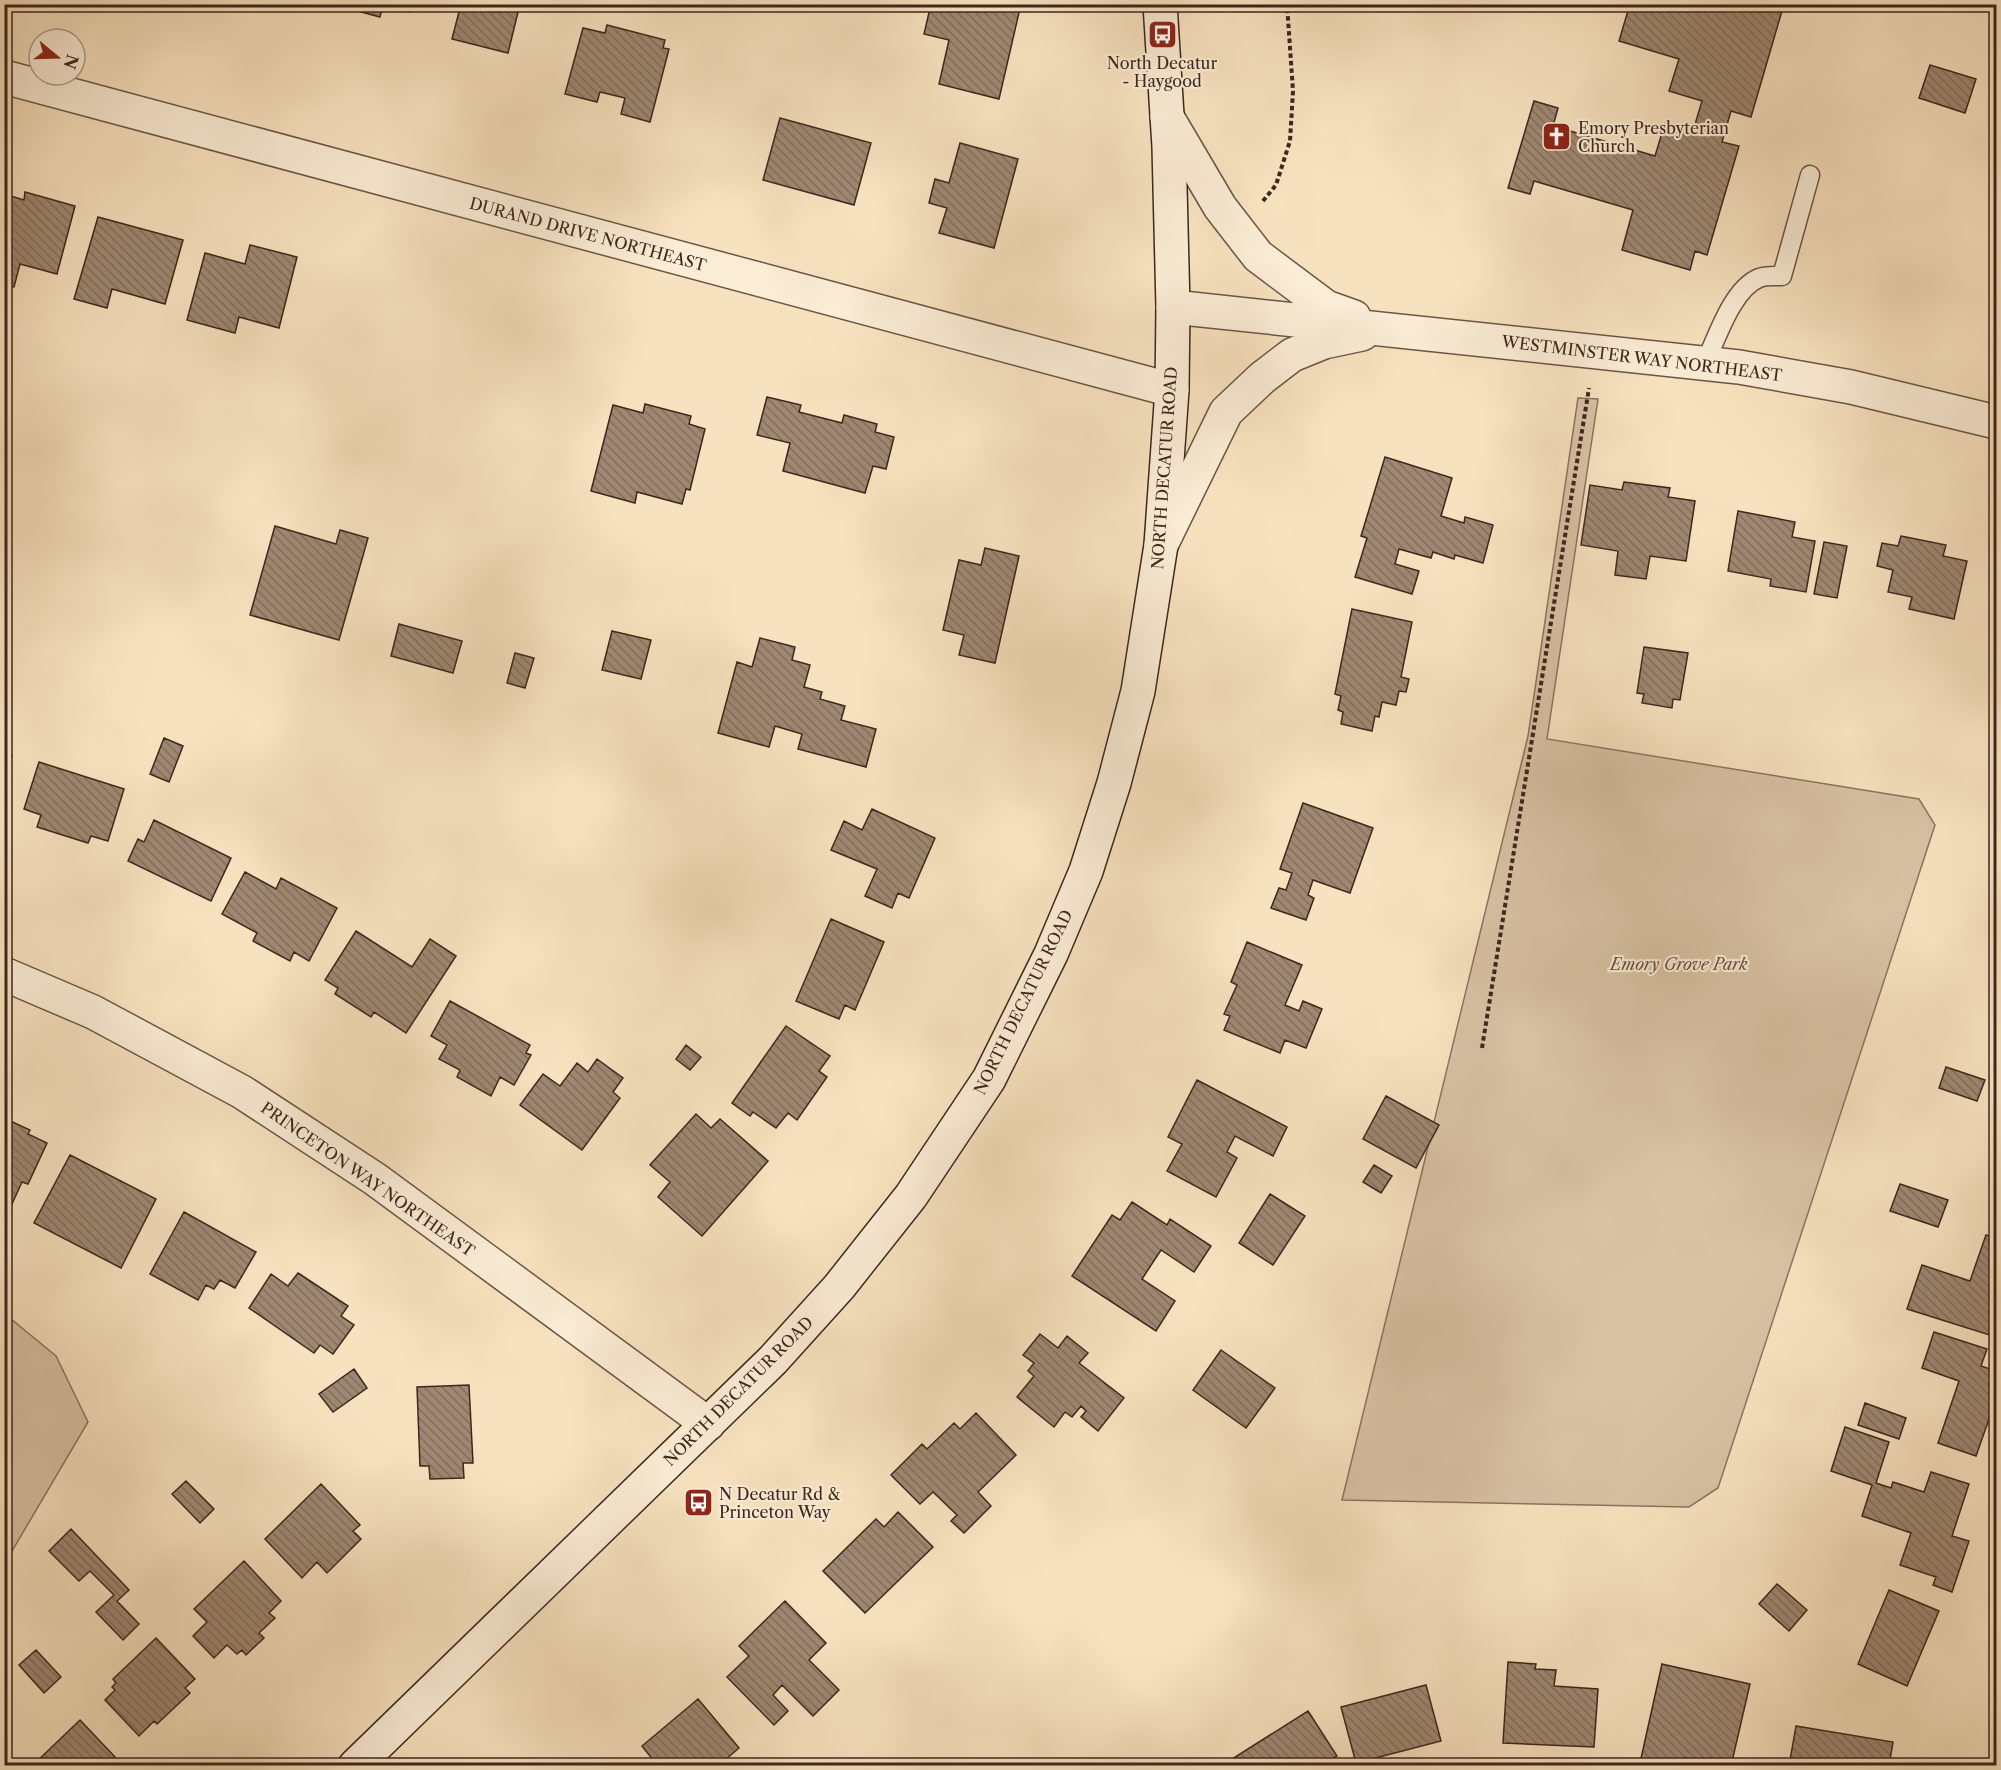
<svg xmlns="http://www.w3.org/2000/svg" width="2001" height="1770" viewBox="0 0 2001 1770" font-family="'Libre Caslon Text',serif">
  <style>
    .park { fill: #d8c2a4; stroke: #8b7461; stroke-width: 1.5 }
    .building { fill: url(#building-back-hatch); stroke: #3e261e; stroke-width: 1.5 }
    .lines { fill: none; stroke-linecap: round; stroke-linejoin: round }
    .service-casing { stroke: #6c5546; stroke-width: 21 }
    .minor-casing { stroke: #6c5546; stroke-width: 36 }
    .secondary-casing { stroke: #3e261e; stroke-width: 36 }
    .path { stroke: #3e261e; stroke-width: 4; stroke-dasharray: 4.5 3; stroke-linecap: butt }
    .service { stroke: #faecd5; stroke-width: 18 }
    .minor { stroke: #faecd5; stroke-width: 33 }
    .secondary { stroke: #faecd5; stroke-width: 33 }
    .labels { text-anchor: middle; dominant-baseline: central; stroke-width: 4.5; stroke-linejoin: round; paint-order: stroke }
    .poi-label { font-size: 16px; fill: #3e261e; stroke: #faecd5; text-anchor: start }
    .street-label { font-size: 16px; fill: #3e261e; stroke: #faecd5 }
    .park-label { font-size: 16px; font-style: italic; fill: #644d40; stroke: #faecd5 }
  </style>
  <defs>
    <pattern id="building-back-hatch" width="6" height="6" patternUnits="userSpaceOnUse" patternTransform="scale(1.5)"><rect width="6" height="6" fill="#9e8872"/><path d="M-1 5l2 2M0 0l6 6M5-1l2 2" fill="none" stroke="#826f5d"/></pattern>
  </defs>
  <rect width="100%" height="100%" fill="#f7e2bf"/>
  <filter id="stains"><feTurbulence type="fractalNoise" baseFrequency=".00333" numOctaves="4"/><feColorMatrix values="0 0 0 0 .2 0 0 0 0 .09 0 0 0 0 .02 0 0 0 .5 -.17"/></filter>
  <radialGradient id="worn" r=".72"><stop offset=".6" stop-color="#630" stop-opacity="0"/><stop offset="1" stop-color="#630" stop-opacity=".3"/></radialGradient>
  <path class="park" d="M 1578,398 L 1598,399 L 1547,739 L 1919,799 L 1935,825 L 1718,1488 L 1689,1507 L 1342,1500 L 1528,736 Z
    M 5,1314 L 56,1356 L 88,1422 L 5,1563 Z"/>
  <path class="building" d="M 412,4 L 410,12 L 383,5 L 380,17 L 335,5 Z
    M 461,4 L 520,4 L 508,53 L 452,39 Z
    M 931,4 L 1021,4 L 999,99 L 939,84 L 949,40 L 924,34 Z
    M 1630,4 L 1784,4 L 1751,117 L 1731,111 L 1722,142 L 1739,146 L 1707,255 L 1695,251 L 1690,270 L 1622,250 L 1633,210 L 1534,181 L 1530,194 L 1508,188 L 1534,101 L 1558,108 L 1553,126 L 1655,156 L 1665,123 L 1693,131 L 1702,101 L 1669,91 L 1679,59 L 1619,41 Z
    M 607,25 L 665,40 L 663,48 L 669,49 L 650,122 L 621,114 L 625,98 L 600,92 L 597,102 L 565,94 L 583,28 L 605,33 Z
    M 1930,65 L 1976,79 L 1965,113 L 1919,98 Z
    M 780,118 L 871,143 L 854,205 L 763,180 Z
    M 960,143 L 1018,159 L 994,248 L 939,233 L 947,208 L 929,203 L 935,179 L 949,183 Z
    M 25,192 L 75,206 L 57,274 L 20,264 L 14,287 L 4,285 L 4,194 L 24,200 Z
    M 98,217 L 183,240 L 165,304 L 112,289 L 107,308 L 74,299 Z
    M 250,245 L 297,257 L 279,328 L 239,317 L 235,333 L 187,320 L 205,253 L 245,264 Z
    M 767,397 L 801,405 L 799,412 L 842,423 L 844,415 L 877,424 L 875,432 L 894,437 L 886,469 L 873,466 L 865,493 L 783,471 L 790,443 L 757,435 Z
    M 645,404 L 691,416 L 689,424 L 705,429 L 690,490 L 686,489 L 682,504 L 637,492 L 635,503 L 591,491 L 613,405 L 643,413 Z
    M 1385,457 L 1452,478 L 1441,516 L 1464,523 L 1465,517 L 1493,525 L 1483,563 L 1455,555 L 1454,559 L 1433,552 L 1431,558 L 1399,549 L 1395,564 L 1419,571 L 1412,594 L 1355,577 L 1367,538 L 1361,536 Z
    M 1624,482 L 1670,488 L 1668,497 L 1695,501 L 1686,561 L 1650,556 L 1646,579 L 1615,575 L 1618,551 L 1581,545 L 1590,485 L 1622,490 Z
    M 1738,511 L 1795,522 L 1792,537 L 1815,541 L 1806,592 L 1770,586 L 1771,579 L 1728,571 Z
    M 275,526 L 336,544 L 340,530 L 368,538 L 339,640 L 250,615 Z
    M 1901,536 L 1946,545 L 1943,556 L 1967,561 L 1954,619 L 1909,609 L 1912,597 L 1888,592 L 1893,570 L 1877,566 L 1882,543 L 1898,546 Z
    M 1824,542 L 1847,546 L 1837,598 L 1814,594 Z
    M 985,548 L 1019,556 L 995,663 L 959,655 L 964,635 L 943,630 L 959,560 L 981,565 Z
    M 1352,609 L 1412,622 L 1401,677 L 1409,679 L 1406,692 L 1399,691 L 1396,705 L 1382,702 L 1379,717 L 1375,716 L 1372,731 L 1341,724 L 1343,712 L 1338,710 L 1341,696 L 1335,694 Z
    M 399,624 L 462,641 L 453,673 L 391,656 Z
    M 612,631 L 651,640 L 641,679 L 602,670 Z
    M 760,638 L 795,647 L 792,660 L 810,665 L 804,687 L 822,692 L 820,699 L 845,706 L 841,720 L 876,729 L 866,767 L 798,749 L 802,734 L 775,726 L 769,747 L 718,733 L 737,662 L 752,667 Z
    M 1644,647 L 1688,653 L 1680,700 L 1673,699 L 1672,708 L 1642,703 L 1644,694 L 1637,693 Z
    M 515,653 L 534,658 L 525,688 L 507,683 Z
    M 164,738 L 183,746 L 169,782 L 150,774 Z
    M 4,754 L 12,756 L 4,778 Z
    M 39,762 L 124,789 L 108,841 L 91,836 L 88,843 L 37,827 L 41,815 L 24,809 Z
    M 1303,803 L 1373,828 L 1350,893 L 1313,880 L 1308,895 L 1314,898 L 1306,920 L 1271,908 L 1279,888 L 1286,890 L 1292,873 L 1280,869 Z
    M 872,809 L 935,838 L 909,898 L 898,893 L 892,908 L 865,896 L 877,869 L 831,850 L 844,821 L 862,830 Z
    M 154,820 L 231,858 L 211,901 L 128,861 L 138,839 L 144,842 Z
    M 245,872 L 276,889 L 281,878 L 337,908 L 309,961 L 294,952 L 290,961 L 253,941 L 257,933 L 222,914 Z
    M 831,919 L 884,942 L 855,1010 L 845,1005 L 839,1019 L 796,1001 Z
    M 356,931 L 412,967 L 430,939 L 456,956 L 406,1033 L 374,1012 L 371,1017 L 335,994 L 338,988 L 325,980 Z
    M 1247,942 L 1302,965 L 1285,1005 L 1299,1011 L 1303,1001 L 1322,1009 L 1306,1048 L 1285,1040 L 1280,1053 L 1224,1030 L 1230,1016 L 1224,1014 L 1237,985 L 1231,982 Z
    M 450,1001 L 530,1045 L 526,1053 L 531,1055 L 514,1085 L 500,1077 L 491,1096 L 457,1077 L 460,1070 L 439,1059 L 447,1045 L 431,1036 Z
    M 786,1026 L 830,1056 L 819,1071 L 827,1077 L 797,1120 L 788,1113 L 776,1128 L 753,1112 L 750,1116 L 732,1103 Z
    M 686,1045 L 701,1057 L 690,1070 L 676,1059 Z
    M 597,1059 L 623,1078 L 613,1092 L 620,1098 L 582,1150 L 520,1105 L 543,1074 L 560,1086 L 577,1063 L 588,1072 Z
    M 1946,1067 L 1985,1080 L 1977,1101 L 1939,1088 Z
    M 1197,1080 L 1287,1127 L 1273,1156 L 1235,1136 L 1227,1152 L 1237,1158 L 1216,1197 L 1167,1171 L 1182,1144 L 1168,1137 Z
    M 1386,1096 L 1439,1125 L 1416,1168 L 1363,1139 Z
    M 696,1114 L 711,1128 L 720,1119 L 768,1161 L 702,1236 L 658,1197 L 670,1182 L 650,1165 Z
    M 4,1118 L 30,1130 L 28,1134 L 47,1143 L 28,1184 L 22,1182 L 12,1204 L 4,1200 Z
    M 70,1155 L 156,1199 L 121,1268 L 34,1223 Z
    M 1374,1165 L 1392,1176 L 1381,1193 L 1363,1182 Z
    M 1900,1184 L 1948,1200 L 1938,1227 L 1890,1211 Z
    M 1270,1194 L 1305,1216 L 1273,1265 L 1239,1243 Z
    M 1132,1202 L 1167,1225 L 1170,1219 L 1211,1246 L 1194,1272 L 1161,1250 L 1142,1279 L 1175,1301 L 1156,1331 L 1072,1276 L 1112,1215 L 1120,1220 Z
    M 184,1212 L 256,1252 L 235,1288 L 220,1280 L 214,1289 L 206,1285 L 198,1300 L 150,1274 Z
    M 1986,1235 L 1996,1238 L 1996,1337 L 1907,1309 L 1922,1265 L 1970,1281 Z
    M 298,1273 L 348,1306 L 341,1316 L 354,1325 L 333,1354 L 320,1345 L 314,1353 L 249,1308 L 271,1274 L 288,1286 Z
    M 1934,1332 L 1987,1349 L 1981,1366 L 1996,1371 L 1996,1402 L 1995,1402 L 1976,1456 L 1938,1443 L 1959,1381 L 1922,1368 Z
    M 1040,1334 L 1058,1348 L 1067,1336 L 1088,1353 L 1079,1363 L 1124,1398 L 1098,1431 L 1081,1417 L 1086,1411 L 1081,1406 L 1072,1417 L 1065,1412 L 1054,1427 L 1017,1397 L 1034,1376 L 1028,1371 L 1034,1363 L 1023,1355 Z
    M 1221,1350 L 1275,1388 L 1246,1428 L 1193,1390 Z
    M 354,1369 L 367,1388 L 333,1412 L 319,1394 Z
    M 469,1385 L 473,1463 L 463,1463 L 464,1478 L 430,1479 L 429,1466 L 420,1466 L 417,1387 Z
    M 1865,1403 L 1906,1418 L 1899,1439 L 1858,1425 Z
    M 976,1413 L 1016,1455 L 978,1492 L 991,1506 L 964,1533 L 951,1521 L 957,1515 L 933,1492 L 920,1504 L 891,1475 L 922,1444 L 927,1449 L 954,1423 L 960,1429 Z
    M 1845,1427 L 1889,1442 L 1876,1483 L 1891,1488 L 1893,1482 L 1924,1492 L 1931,1472 L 1969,1484 L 1952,1536 L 1969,1541 L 1952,1592 L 1933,1585 L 1936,1577 L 1900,1565 L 1911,1533 L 1862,1516 L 1872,1485 L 1831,1471 Z
    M 186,1481 L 214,1509 L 200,1523 L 172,1494 Z
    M 321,1484 L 360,1525 L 353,1531 L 361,1539 L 327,1573 L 317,1562 L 302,1578 L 265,1539 Z
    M 898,1512 L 933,1547 L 865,1613 L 823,1571 L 876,1519 L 884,1527 Z
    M 71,1529 L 129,1590 L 117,1601 L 139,1624 L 123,1640 L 96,1612 L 114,1595 L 90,1571 L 79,1581 L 49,1551 Z
    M 244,1561 L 281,1601 L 269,1613 L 275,1618 L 259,1633 L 264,1638 L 246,1655 L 242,1650 L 237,1654 L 227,1645 L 214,1658 L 193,1636 L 207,1622 L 194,1609 Z
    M 1777,1584 L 1807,1610 L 1789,1631 L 1759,1604 Z
    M 1889,1590 L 1939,1611 L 1907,1686 L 1858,1664 Z
    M 785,1601 L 826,1643 L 809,1660 L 839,1690 L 813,1716 L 782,1685 L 773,1695 L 788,1711 L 774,1725 L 727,1677 L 749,1656 L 739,1646 Z
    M 156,1638 L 195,1679 L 185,1688 L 190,1693 L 157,1724 L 154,1721 L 139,1736 L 105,1700 L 115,1690 L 112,1687 L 116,1683 L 113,1679 Z
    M 36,1650 L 61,1677 L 44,1693 L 19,1665 Z
    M 1508,1662 L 1536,1664 L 1535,1669 L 1556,1670 L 1554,1686 L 1598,1689 L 1594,1747 L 1503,1743 Z
    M 1662,1664 L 1750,1684 L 1731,1766 L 1717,1766 L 1685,1758 L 1683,1766 L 1653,1766 L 1640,1763 Z
    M 1426,1685 L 1441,1741 L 1356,1763 L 1341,1707 Z
    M 698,1699 L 739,1748 L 718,1766 L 658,1766 L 642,1746 Z
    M 1308,1711 L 1337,1756 L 1321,1766 L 1221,1766 Z
    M 80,1720 L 115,1757 L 107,1766 L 32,1766 Z
    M 1796,1726 L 1893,1742 L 1889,1766 L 1789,1766 Z"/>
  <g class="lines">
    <defs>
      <path id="service" d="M 1995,4 L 1996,5
        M 1705,363 C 1717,338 1732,289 1759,278 C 1766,275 1775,276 1782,276 L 1810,175"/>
      <path id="minor" d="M 4,77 L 1172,390
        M 1167,117 L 1220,207 L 1258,256 L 1326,307 L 1354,317
        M 1173,307 L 1739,367 L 1851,387 L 1996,422
        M 1161,545 L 1226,412 L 1262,378 L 1292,355 L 1324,342 L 1362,334
        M 4,974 L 93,1012 L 242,1092 L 375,1179 L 708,1424"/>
      <path id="secondary" d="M 355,1766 L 773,1360 L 839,1287 L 911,1196 L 989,1079 L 1051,954 L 1086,871 L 1114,783 L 1138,691 L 1161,545 L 1172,390 L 1173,307 L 1169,147 L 1160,4"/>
    </defs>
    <use href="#service" class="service-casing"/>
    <use href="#minor" class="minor-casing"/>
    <use href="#secondary" class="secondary-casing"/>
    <path class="path" d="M 1263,201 L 1276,185 L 1290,141 L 1293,91 L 1287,4
      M 1482,1048 L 1589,388"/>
    <use href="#service" class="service"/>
    <use href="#minor" class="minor"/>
    <use href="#secondary" class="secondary"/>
  </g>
  <defs>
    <symbol id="bus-square" viewBox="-11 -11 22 22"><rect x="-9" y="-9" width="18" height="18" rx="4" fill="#8f2418" stroke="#faecd5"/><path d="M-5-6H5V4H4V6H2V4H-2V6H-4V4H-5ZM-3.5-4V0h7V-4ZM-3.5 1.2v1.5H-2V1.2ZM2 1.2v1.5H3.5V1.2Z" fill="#fff"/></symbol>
    <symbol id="church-square" viewBox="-11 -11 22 22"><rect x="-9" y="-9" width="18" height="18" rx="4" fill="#8f2418" stroke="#faecd5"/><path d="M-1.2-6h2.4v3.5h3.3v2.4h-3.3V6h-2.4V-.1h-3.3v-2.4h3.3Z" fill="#fff"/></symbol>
  </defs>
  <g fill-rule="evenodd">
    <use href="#bus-square" x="1146" y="18" width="33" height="33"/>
    <use href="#church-square" x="1540" y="120" width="33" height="33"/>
    <use href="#bus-square" x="682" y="1486" width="33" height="33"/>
  </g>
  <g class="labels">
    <g class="poi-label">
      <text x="1162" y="63" text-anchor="middle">North Decatur<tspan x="1162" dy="18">- Haygood</tspan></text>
      <text x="1578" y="128">Emory Presbyterian<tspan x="1578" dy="18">Church</tspan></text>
      <text x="719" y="1494">N Decatur Rd &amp;<tspan x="719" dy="18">Princeton Way</tspan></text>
    </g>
    <g class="street-label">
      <text transform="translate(588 234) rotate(15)">DURAND DRIVE NORTHEAST</text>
      <text transform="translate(1642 358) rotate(7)">WESTMINSTER WAY NORTHEAST</text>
      <text transform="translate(1164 468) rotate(-86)">NORTH DECATUR ROAD</text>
      <text transform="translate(1023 1002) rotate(-64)">NORTH DECATUR ROAD</text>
      <text transform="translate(368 1179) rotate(35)">PRINCETON WAY NORTHEAST</text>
      <text transform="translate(738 1391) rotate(-45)">NORTH DECATUR ROAD</text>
    </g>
    <g class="park-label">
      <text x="1679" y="964">Emory Grove Park</text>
    </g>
  </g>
  <rect width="2001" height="1770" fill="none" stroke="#f7e2bf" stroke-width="24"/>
  <rect x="6" y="6" width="1989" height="1758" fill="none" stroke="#3e261e" stroke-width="3"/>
  <rect x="12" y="12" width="1977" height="1746" fill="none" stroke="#3e261e" stroke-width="1.5"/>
  <g transform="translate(57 57) rotate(109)"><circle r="28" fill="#faecd5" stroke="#af9d8c" stroke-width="1.5"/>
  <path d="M0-4.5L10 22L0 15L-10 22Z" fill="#8f2418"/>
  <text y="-9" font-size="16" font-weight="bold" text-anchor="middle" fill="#3e261e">N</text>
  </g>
  <rect width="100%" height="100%" filter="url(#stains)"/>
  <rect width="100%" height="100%" fill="url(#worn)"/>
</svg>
